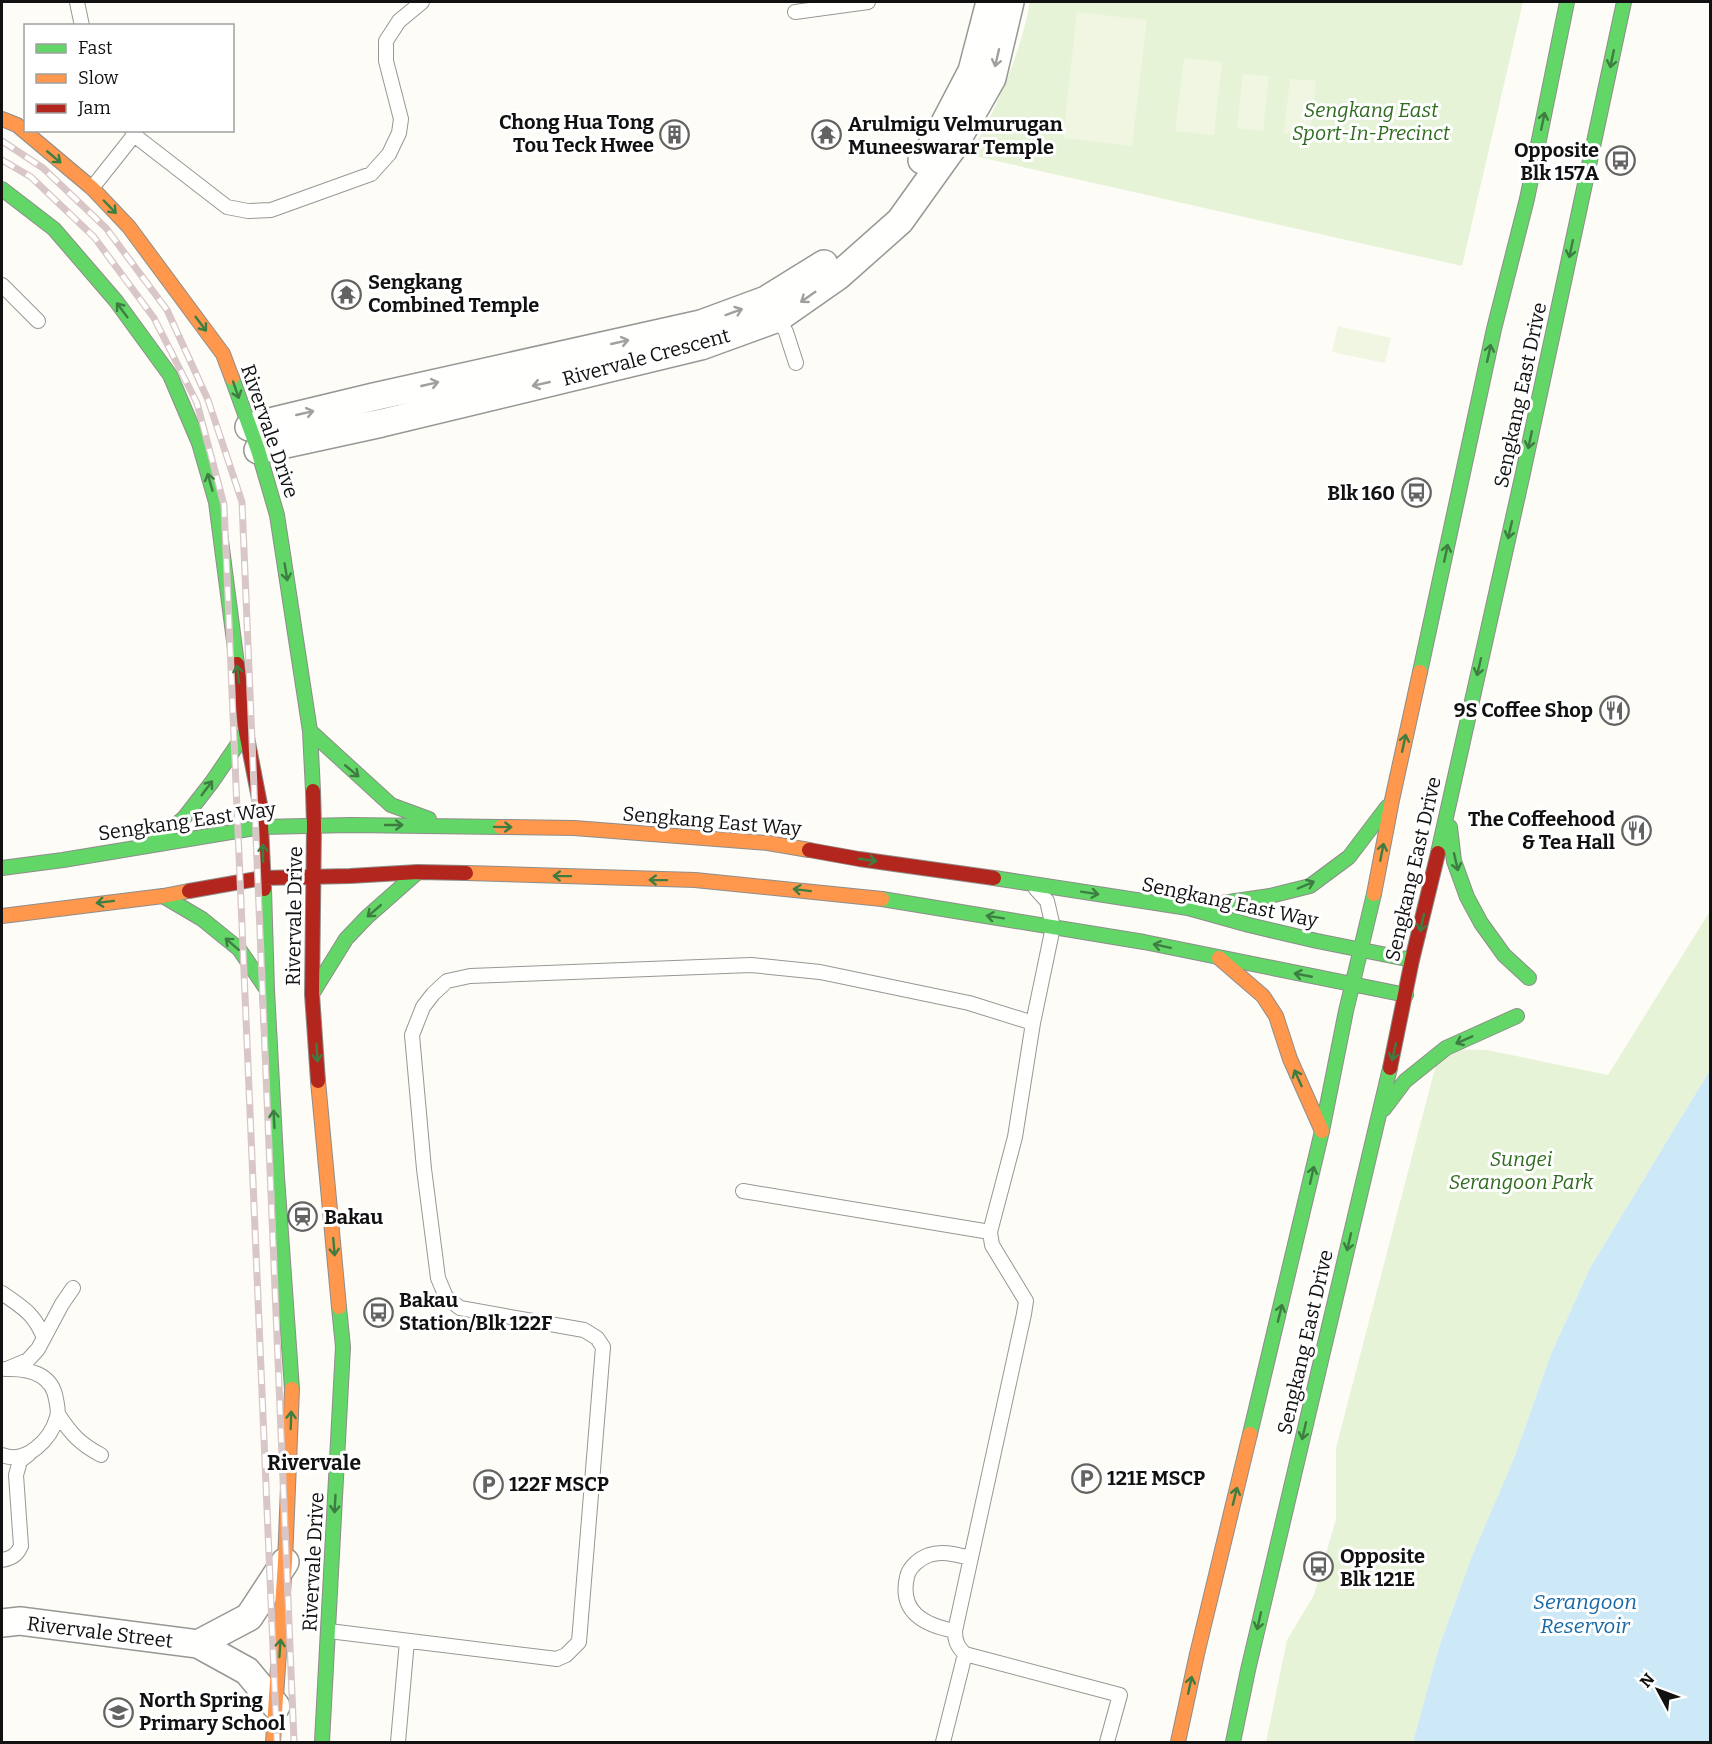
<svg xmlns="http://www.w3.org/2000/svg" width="1712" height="1744" viewBox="0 0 1712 1744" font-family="Bitter,serif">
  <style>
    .green { fill: #e7f3d7 }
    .pitch { fill: #f0f6e1 }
    .water { fill: #cde8f7 }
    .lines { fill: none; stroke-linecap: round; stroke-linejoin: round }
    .lane-casing { stroke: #979795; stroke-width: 16 }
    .street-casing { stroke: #979795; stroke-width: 30 }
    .fast-casing { stroke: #8e8d8b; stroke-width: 16 }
    .slow-casing { stroke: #8e8d8b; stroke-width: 16 }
    .jam-casing { stroke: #8e8d8b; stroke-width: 16 }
    .lane { stroke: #fffffe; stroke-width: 14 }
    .street { stroke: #fffffe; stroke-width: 27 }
    .fast { stroke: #63d668; stroke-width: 14 }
    .slow { stroke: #ff974d; stroke-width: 14 }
    .jam { stroke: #b3261e; stroke-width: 14 }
    .rail-casing { stroke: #d9c6c7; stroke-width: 7 }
    .rail { stroke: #fff; stroke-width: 4.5; stroke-dasharray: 14; stroke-linecap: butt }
    .oneway { stroke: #a0a09f }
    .oneway2 { stroke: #3e7d41 }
    .labels { text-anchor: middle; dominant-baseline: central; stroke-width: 6; stroke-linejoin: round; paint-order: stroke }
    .park-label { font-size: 20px; font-style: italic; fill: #2f6b1f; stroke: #fff }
    .poi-label { font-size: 20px; font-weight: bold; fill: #111; stroke: #fff; text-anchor: start }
    .street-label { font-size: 20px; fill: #111; stroke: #fff }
    .neighbourhood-label { font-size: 21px; font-weight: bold; fill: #111; stroke: #fff }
    .water-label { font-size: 21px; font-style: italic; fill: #1768a6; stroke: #fff }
  </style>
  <rect width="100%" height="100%" fill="#fdfcf7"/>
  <path class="green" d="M 1030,2 L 1523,2 L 1462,266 L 970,155 C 998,104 1019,59 1030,2 Z
    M 1710,911 L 1710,1070 L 1590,1268 L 1551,1354 L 1515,1456 L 1472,1556 L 1455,1603 L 1439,1647 L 1413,1742 L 1266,1742 L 1287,1640 L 1314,1595 L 1336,1519 L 1336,1448 L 1440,1049 L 1487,1050 L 1608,1075 Z"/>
  <path class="pitch" d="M 1077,12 L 1147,20 L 1132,146 L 1063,138 Z
    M 1184,58 L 1222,62 L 1214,135 L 1175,131 Z
    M 1243,74 L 1269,76 L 1263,131 L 1237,128 Z
    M 1290,79 L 1316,81 L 1310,135 L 1284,133 Z
    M 1338,326 L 1391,338 L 1385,363 L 1332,352 Z"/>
  <path class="water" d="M 1710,1070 L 1710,1742 L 1413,1742 L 1439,1647 L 1455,1603 L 1472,1556 L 1515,1456 L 1551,1354 L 1590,1268 Z"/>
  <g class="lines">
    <defs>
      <path id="lane" d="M 77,2 L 82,26
        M 795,12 L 868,2
        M 132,130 L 134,135 L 227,207 L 248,211 L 271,210 L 371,174 L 389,154 L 399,133 L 401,119 L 386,61 L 386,41 L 399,21 L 422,2
        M 92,188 L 134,135
        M 2,285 L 38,321
        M 776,315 L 786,332 L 796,363
        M 1036,889 L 1047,901 L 1053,927 L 1033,1023 L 1015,1137 L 990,1232 L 992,1245 L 1026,1301 L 1024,1314 L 955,1631 C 955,1642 958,1647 965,1654 L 1120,1695 L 1107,1742
        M 743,1191 L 990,1232
        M 2,1293 C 23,1308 34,1313 44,1338
        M 9,1368 L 28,1360 L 38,1349 L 62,1304 L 73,1288
        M 58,1414 C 71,1434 80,1444 101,1455
        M 2,1455 C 26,1465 51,1439 57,1417 C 59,1411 57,1405 56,1399 C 52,1373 27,1368 5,1369
        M 2,1560 C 12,1558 17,1555 21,1546 L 16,1475 L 20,1461 L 29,1454
        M 329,1631 L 557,1659 L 566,1655 L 579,1642 L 603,1347 L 597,1338 L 584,1330 L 460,1308 L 446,1297 L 438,1278 L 424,1169 L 412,1035 L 423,1007 L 433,994 L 447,981 L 470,976 L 751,965 L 820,972 L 969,1003 L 1033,1023
        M 955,1631 C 924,1625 899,1612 907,1577 C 909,1567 920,1558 929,1555 C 942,1550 958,1555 971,1558
        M 398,1742 L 407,1641
        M 943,1742 L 965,1654"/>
      <path id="street" d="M 922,160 L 937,138 L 972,71 L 990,2
        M 249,427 L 373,397 L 701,324 L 766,300 L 824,264
        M 258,450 L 382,423 L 701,346 L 778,318 L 838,276 L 900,221 L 953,147 L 992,78 L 1010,2
        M 2,1623 L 20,1621 L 198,1644 L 247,1671 L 276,1706
        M 198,1644 L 249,1617 L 285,1562"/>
      <path id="fast" d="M 2,189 L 54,229 L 116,301 L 170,375 L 199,443 L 216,502 L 237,664
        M 232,378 L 258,450 L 277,515 L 310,731 L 313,791
        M 1420,672 L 1494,329 L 1527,199 L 1567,2
        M 310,731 L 391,805 L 429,819
        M 1450,827 L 1454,861 L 1467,897 L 1481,923 L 1504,955 L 1529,978
        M 153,843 L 184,818 L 212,782 L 246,732
        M 1438,853 L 1523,473 L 1624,2
        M 2,868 L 63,860 L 262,827 L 351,825 L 501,827
        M 994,878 L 1188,908 L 1249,925 L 1317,941 L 1412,960
        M 264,889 L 267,990 L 277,1177 L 292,1389
        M 163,896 L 202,919 L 239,949 L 267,990
        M 882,899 L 1144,942 L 1406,995
        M 1188,908 L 1270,896 L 1310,886 L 1349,857 L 1387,807
        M 312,994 L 346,939 L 367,917 L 418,872
        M 1384,1109 L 1405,1081 L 1446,1048 L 1517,1016
        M 1250,1434 L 1322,1131 L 1346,1011 L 1374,894
        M 322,1742 L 343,1347 L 339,1307
        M 1233,1742 L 1248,1670 L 1390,1068"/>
      <path id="slow" d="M 2,119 L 17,125 L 92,188 L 129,227 L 223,354 L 232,378
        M 501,827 L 574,828 L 768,843 L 809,850
        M 466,873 L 695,880 L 882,899
        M 1374,894 L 1392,800 L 1420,672
        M 2,916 L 163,896 L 189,891
        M 1219,958 L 1263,996 L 1276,1016 L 1290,1059 L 1322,1131
        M 318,1081 L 339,1307
        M 273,1742 L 285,1562 L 292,1389
        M 1178,1742 L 1197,1654 L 1250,1434"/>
      <path id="jam" d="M 237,664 L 246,732 L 260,804 L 264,889
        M 313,791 L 314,825 L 312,994 L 318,1081
        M 809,850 L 859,859 L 994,878
        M 189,891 L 263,878 L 350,876 L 418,872 L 466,873
        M 1390,1068 L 1412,960 L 1438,853"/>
    </defs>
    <use href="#lane" class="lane-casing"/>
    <use href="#street" class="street-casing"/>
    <use href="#fast" class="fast-casing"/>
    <use href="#slow" class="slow-casing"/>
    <use href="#jam" class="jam-casing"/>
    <use href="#lane" class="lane"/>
    <use href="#street" class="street"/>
    <use href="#fast" class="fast"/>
    <use href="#slow" class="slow"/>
    <use href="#jam" class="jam"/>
    <defs>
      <path id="rail" d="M 2,141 L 43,168 L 106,228 L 167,310 L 208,400 L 242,502 L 294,1742
        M 2,160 L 31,177 L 94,237 L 154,318 L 197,403 L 224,505 L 277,1742"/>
    </defs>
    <use href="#rail" class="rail-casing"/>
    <use href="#rail" class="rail"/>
  </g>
  <defs><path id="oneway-shaft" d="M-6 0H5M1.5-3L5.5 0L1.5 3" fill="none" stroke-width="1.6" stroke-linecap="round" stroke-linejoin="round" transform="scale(1.5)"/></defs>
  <g class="oneway">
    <use href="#oneway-shaft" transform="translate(997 58) rotate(103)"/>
    <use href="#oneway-shaft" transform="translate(808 297) rotate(145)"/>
    <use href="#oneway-shaft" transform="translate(734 312) rotate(-20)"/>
    <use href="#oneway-shaft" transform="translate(620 342) rotate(-13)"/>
    <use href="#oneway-shaft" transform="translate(430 384) rotate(-13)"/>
    <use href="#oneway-shaft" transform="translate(541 384) rotate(167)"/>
    <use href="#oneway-shaft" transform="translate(305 413) rotate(-13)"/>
  </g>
  <g class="oneway2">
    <use href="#oneway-shaft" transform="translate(1612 59) rotate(102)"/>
    <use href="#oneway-shaft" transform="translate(1543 121) rotate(-78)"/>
    <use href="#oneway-shaft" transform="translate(54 157) rotate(40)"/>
    <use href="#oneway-shaft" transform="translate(110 207) rotate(46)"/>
    <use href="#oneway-shaft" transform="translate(1571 249) rotate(102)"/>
    <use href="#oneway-shaft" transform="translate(122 310) rotate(-127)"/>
    <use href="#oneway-shaft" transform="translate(201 324) rotate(53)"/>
    <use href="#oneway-shaft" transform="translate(1489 353) rotate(-78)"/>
    <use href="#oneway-shaft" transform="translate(236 390) rotate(71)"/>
    <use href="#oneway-shaft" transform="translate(1530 440) rotate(102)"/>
    <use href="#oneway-shaft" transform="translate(210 482) rotate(-106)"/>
    <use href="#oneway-shaft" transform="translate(1510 530) rotate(103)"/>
    <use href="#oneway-shaft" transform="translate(1446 553) rotate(-78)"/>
    <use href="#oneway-shaft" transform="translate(286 572) rotate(81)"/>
    <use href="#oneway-shaft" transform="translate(1479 667) rotate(103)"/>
    <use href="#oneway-shaft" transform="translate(238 674) rotate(-97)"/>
    <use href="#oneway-shaft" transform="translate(1404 743) rotate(-78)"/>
    <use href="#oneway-shaft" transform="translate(352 771) rotate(40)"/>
    <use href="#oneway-shaft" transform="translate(207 788) rotate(-53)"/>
    <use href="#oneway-shaft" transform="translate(394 825)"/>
    <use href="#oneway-shaft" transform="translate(503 827) rotate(1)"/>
    <use href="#oneway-shaft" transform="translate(1382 852) rotate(-79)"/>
    <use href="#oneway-shaft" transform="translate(263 853) rotate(-91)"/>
    <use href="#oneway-shaft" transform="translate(868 860) rotate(8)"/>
    <use href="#oneway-shaft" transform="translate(1456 862) rotate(77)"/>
    <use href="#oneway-shaft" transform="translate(562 876) rotate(-179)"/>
    <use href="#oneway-shaft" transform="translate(658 880) rotate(-179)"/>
    <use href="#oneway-shaft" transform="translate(1306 885) rotate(-23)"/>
    <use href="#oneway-shaft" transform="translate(802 890) rotate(-173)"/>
    <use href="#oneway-shaft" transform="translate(1090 893) rotate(9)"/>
    <use href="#oneway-shaft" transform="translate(105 902) rotate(173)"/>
    <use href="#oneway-shaft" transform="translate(374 911) rotate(139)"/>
    <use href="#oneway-shaft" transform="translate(995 917) rotate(-171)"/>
    <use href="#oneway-shaft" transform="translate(1422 923) rotate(103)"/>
    <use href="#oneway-shaft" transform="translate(232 944) rotate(-139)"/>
    <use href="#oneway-shaft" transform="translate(1162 946) rotate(-168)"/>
    <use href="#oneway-shaft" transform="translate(1303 975) rotate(-169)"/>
    <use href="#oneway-shaft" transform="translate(1464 1040) rotate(156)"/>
    <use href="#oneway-shaft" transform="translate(1394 1052) rotate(103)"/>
    <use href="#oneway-shaft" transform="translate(317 1053) rotate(86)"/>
    <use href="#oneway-shaft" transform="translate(1298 1078) rotate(-114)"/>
    <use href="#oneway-shaft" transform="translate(274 1119) rotate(-93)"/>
    <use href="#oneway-shaft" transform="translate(1312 1175) rotate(-77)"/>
    <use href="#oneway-shaft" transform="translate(1349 1242) rotate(103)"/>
    <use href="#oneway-shaft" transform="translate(334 1247) rotate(85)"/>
    <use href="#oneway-shaft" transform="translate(1280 1313) rotate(-76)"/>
    <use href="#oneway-shaft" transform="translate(291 1420) rotate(-88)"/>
    <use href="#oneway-shaft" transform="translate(1304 1431) rotate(103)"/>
    <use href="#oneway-shaft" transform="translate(1235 1496) rotate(-76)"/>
    <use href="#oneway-shaft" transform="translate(335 1504) rotate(93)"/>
    <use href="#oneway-shaft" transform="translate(1259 1621) rotate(103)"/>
    <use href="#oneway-shaft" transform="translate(280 1648) rotate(-86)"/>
    <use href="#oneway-shaft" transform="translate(1190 1685) rotate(-78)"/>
  </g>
  <defs>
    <symbol id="building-ring" viewBox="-11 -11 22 22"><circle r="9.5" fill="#fff" stroke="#646362" stroke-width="1.5"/><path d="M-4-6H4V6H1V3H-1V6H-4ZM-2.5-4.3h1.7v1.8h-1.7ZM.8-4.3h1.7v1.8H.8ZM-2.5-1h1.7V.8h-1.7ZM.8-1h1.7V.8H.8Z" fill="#646362"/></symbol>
    <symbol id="temple-ring" viewBox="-11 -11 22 22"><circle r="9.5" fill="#fff" stroke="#646362" stroke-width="1.5"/><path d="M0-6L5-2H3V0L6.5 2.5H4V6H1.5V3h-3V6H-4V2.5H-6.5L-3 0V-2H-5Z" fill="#646362"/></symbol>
    <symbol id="bus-ring" viewBox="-11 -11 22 22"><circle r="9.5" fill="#fff" stroke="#646362" stroke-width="1.5"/><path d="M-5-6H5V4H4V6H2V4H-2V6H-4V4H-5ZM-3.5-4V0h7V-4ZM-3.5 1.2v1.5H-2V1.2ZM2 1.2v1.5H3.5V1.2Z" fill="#646362"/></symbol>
    <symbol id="restaurant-ring" viewBox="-11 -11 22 22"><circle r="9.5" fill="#fff" stroke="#646362" stroke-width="1.5"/><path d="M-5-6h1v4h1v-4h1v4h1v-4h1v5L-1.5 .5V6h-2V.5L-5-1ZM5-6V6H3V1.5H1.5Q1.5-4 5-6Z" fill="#646362"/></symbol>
    <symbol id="station-ring" viewBox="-11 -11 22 22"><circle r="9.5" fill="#fff" stroke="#646362" stroke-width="1.5"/><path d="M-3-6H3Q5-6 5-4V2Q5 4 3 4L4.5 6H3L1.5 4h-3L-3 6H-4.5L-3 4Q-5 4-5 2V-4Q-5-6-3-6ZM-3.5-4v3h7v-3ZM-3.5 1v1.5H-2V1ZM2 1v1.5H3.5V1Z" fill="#646362"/></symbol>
    <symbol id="parking-ring" viewBox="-11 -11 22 22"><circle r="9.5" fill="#fff" stroke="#646362" stroke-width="1.5"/><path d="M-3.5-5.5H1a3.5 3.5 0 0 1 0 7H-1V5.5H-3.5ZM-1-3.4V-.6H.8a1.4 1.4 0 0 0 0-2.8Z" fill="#646362"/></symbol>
    <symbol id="school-ring" viewBox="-11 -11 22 22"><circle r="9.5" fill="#fff" stroke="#646362" stroke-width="1.5"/><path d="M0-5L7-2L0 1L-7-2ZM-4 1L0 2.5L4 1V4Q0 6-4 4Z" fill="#646362"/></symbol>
  </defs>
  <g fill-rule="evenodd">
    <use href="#building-ring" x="658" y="118" width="33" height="33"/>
    <use href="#temple-ring" x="810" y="118" width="33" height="33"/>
    <use href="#bus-ring" x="1604" y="144" width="33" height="33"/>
    <use href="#temple-ring" x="330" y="278" width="33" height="33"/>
    <use href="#bus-ring" x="1400" y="476" width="33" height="33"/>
    <use href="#restaurant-ring" x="1598" y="694" width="33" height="33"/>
    <use href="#restaurant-ring" x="1620" y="814" width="33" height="33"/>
    <use href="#station-ring" x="286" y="1200" width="33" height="33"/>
    <use href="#bus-ring" x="362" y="1296" width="33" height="33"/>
    <use href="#parking-ring" x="1070" y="1462" width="33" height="33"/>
    <use href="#parking-ring" x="472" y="1468" width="33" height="33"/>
    <use href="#bus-ring" x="1302" y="1550" width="33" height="33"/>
    <use href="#school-ring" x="102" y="1696" width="33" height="33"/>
  </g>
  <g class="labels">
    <g class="park-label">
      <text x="1371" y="110">Sengkang East<tspan x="1371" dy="23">Sport-In-Precinct</tspan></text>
      <text x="1521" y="1159">Sungei<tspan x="1521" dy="23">Serangoon Park</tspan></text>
    </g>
    <g class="poi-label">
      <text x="654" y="122" text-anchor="end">Chong Hua Tong<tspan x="654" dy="23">Tou Teck Hwee</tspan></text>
      <text x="848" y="124">Arulmigu Velmurugan<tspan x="848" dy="23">Muneeswarar Temple</tspan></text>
      <text x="1599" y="150" text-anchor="end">Opposite<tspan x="1599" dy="23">Blk 157A</tspan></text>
      <text x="368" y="282">Sengkang<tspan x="368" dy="23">Combined Temple</tspan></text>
      <text x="1395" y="493" text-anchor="end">Blk 160</text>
      <text x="1593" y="710" text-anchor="end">9S Coffee Shop</text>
      <text x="1615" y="819" text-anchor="end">The Coffeehood<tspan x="1615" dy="23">&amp; Tea Hall</tspan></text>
      <text x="324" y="1217">Bakau</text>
      <text x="399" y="1300">Bakau<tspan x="399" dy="23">Station/Blk 122F</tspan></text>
      <text x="1107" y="1478">121E MSCP</text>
      <text x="509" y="1484">122F MSCP</text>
      <text x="1340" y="1556">Opposite<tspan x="1340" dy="23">Blk 121E</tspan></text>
      <text x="139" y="1700">North Spring<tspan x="139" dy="23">Primary School</tspan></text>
    </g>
    <g class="street-label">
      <text transform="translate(646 357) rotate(-15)">Rivervale Crescent</text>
      <text transform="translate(1520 395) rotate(-78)">Sengkang East Drive</text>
      <text transform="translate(270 431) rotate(71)">Rivervale Drive</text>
      <text transform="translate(187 821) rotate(-8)">Sengkang East Way</text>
      <text transform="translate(712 821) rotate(5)">Sengkang East Way</text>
      <text transform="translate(1413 869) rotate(-77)">Sengkang East Drive</text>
      <text transform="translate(1230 902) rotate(12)">Sengkang East Way</text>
      <text transform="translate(294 916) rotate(-89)">Rivervale Drive</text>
      <text transform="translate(1305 1342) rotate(-77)">Sengkang East Drive</text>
      <text transform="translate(313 1562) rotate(-87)">Rivervale Drive</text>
      <text transform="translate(100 1632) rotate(7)">Rivervale Street</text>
    </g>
    <g class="neighbourhood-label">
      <text x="314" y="1463">Rivervale</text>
    </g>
    <g class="water-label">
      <text x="1585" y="1602">Serangoon<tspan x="1585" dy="24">Reservoir</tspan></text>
    </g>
  </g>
  <rect width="1712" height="1744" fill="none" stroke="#111111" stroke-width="6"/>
  <rect x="24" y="24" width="210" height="108" fill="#ffffff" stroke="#a0a0a0" stroke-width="1.5"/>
  <rect x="36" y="44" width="30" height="9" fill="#63d668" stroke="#a0a0a0" stroke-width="1.5"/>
  <text x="78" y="54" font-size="18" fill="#111111">Fast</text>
  <rect x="36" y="74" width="30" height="9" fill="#ff974d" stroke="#a0a0a0" stroke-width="1.5"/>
  <text x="78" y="84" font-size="18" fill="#111111">Slow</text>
  <rect x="36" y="104" width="30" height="9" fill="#b3261e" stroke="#a0a0a0" stroke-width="1.5"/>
  <text x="78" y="114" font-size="18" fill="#111111">Jam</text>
  <g transform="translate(1658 1690) rotate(311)" stroke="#ffffff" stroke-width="4.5" paint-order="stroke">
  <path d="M0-4.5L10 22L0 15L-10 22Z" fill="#111111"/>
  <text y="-9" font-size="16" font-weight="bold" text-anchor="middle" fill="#111111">N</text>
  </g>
</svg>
